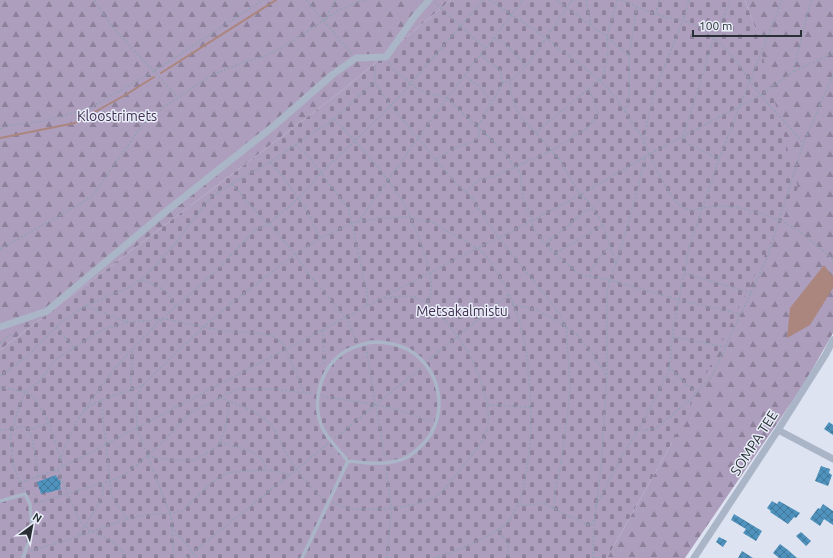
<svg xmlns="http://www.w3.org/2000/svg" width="833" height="558" viewBox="0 0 833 558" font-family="Ubuntu,sans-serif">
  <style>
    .forest { fill: url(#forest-firs) }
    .cemetery { fill: url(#cemetery-stones) }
    .water { fill: #ab867e }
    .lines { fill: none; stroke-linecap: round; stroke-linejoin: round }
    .stream { stroke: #ab867e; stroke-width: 2 }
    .building { fill: url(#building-cross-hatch) }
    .path { stroke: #94a1b3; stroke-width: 1.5; stroke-dasharray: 2 2; stroke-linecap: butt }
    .lane { stroke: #aab5c7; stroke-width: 3.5 }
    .street { stroke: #aab5c7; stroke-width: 7 }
    .labels { text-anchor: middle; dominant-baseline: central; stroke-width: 3; stroke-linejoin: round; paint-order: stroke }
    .park-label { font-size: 14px; fill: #402e52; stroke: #e9eef8 }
    .street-label { font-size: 14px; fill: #293035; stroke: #e9eef8 }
  </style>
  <defs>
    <pattern id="forest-firs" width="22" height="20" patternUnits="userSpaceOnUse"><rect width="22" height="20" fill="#ad9ebe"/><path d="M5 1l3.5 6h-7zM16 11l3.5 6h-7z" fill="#8d819b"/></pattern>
    <pattern id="cemetery-stones" width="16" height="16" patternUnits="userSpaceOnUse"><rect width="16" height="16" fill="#ad9ebe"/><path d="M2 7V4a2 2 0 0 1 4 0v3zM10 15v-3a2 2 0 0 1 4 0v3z" fill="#8d819b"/></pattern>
    <pattern id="building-cross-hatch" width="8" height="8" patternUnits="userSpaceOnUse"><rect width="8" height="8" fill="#4e92bd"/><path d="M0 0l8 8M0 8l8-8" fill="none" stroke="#41789a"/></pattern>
  </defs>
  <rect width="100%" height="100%" fill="#dde3f0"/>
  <path class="forest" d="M 0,0 L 451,0 L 339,93 L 0,350 Z
    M 745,0 L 833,0 L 833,333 L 804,384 L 685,558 L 607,558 L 672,443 L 755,28 Z"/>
  <path class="cemetery" d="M 451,0 L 745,0 L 755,28 L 798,188 L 672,443 L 607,558 L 0,558 L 0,350 L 339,93 Z"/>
  <path class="water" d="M 824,265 L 833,277 L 833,288 L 810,325 L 787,338 L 790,308 Z"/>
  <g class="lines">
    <path class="stream" d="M 161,73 L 276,0
      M 0,138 L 75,123 L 127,94 L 154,77"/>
  </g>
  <path class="building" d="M 829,422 L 833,425 L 833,435 L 824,429 Z
    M 821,466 L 830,469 L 829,473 L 832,475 L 828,486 L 815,481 Z
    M 56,475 L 58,479 L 61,481 L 60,486 L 61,489 L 47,493 L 47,492 L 41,494 L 37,482 Z
    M 772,501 L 777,504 L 779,501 L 800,513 L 796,518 L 794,517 L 788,524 L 770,512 L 771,511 L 767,508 Z
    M 823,504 L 833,511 L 833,525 L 824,519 L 820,526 L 810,519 L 818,508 L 820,509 Z
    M 734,514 L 762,531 L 756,541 L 743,533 L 746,529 L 731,520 Z
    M 801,532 L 811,541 L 806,546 L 796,536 Z
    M 719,537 L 727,541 L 723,547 L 716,542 Z
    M 780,544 L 788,550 L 797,558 L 779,558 L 773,553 Z
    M 742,551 L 753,558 L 738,558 Z"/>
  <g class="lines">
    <path class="path" d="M 95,0 C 110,28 132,48 154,71 C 162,80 170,89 178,98
      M 306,0 L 352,54
      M 490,0 L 546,38 L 600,80 L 616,98 L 641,136 L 657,171 L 674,200 L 682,207 L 693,211 C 721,200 752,210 779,220 L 768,256 L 712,376 L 691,399 L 655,429 L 638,430
      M 556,0 L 607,37 L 628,55
      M 586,0 L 591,25
      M 621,0 C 633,5 644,10 655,14 C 669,19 686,19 699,27 C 731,45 746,79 769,105 C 780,118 794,130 803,144
      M 811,0 L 793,72 L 833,53
      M 434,2 L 485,48
      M 656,14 L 659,0
      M 325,20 L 336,0
      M 494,37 L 507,46 L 526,66
      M 480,55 L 500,70 L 503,83
      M 389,62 L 392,68 L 416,88 L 427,93 L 447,98 L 501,149 L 520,172 L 522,193 L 532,220 L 533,229 L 555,253 L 576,272 L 587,276 L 609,280 L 680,300 L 740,314
      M 464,75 L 483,90 L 492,103
      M 833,75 L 803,144 L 779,220 L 798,230 L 833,259
      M 510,79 L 510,91 L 518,113 L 560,160 L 580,195 L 588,201 L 600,219 L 608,239 L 616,265
      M 374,82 L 391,106 L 454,181 L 470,196 L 485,218 L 499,238 L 560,314 L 566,327 L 570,385 L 568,412 L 560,470 L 555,492 L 554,508
      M 625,112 L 629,94 L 629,55 L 637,7
      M 334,119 C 357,142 379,167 398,194 C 410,213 435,271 431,292 C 431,296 428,300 427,303
      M 0,129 L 7,126 L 44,121 L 88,109 L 154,71 L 263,0
      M 536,132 L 603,77 L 608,52 L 607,37 L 617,0
      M 644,143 C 646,128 649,113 653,98 C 663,65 680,34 689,0
      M 295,145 L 305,153 L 321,173 L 349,210 L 368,298 L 366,307
      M 436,159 L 455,148 L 473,142 L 479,136 L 478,126 L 503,83 L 514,78 L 529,63 L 572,0
      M 719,159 L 689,144 L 683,137 L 708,58 L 714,37 L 731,0
      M 270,162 C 290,185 309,210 320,239
      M 232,184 L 263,220 L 269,224 L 295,254 L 311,277 L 346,318 L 357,342
      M 466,192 L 477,181 L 495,176 L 553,150 L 590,126 L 598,113 L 589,89
      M 358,222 L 447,98 L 523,0
      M 547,243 L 585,211 L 593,209
      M 0,249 L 77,206 L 93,195 L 143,124 L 164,107 L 210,76 L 244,62 L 263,57 L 285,46 L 339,10 L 358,2 L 367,0
      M 556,253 L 603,225
      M 684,273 L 752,293
      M 590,276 L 592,268 L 610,245
      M 141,280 C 160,287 167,288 175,307
      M 512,304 L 537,310 L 566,327 L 577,335 L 593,355 L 606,375
      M 85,306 L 128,322
      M 56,327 L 73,347
      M 323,330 L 324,364
      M 673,337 L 725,347
      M 0,343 L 12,334
      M 366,348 L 385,459
      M 429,360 L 508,295
      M 669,367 L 696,393
      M 0,376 L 25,358 L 60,323 L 85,306 L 130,287 L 143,278 L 173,246 L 211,197 L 231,184 L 270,162 L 334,119 L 374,82 L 376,63
      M 142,386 L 136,398 L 137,428 L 171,517 L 174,558
      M 0,387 L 25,392 L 33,396 L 49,423 L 63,467
      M 131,389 L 132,349
      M 322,396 C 359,402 397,406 431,422
      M 220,398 C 236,403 254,410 267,421 C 275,428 279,440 284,449 C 291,463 311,490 324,499
      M 101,401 L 112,497 L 127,519
      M 488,405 L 531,407
      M 84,410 L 101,400 L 142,386 L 203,327 L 237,299 L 295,254 L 323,237 L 352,223 L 382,218 L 409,217 L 434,223 L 477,248 L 486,255 L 505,285 L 519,319 L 527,354 L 531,407 L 530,446 L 524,485 L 521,498 L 511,518 L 504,526 L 482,539 L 453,552 L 433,558
      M 28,428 L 33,441 L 38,477
      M 0,430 L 22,427 L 31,429 L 49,423
      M 335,438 L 422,367
      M 220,443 C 232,445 271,453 264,470
      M 148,456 L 168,460 L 195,460 L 212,450 L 220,443 L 226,424 L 229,402
      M 60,459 L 76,422 L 108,377 L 134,347 L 161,320 L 222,265 L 254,231 L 269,224 L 302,195 L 321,173 L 391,106 L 483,0
      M 386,469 L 392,511 L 390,522 L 387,558
      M 58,470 L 79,520 L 89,530 L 106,538 L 116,545 L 123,551 L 123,558
      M 20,482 L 38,477 L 63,467 L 477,248 L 499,238 L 580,195 L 650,154 L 761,95 L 793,72
      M 23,490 L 14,467 L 10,438 L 20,403 L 25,392 L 39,382 L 56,359 L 104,329 L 129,322 L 166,319 L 223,331 L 257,333 L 274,336 L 284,345 L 304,392
      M 36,503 L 103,483 L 123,476 L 148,456 L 193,411 L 238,389 L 274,389 L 313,394
      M 333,503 C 338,505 343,507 347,508 C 369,512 422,508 439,494 C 449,485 458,472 467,461 C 475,451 486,439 488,425 C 491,406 480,375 471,358 C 462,340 434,302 414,297 C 405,295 393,297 384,299
      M 517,506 L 537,504 L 541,502 L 590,526 L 593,521
      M 595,508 L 619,461 L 644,421 L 669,371 L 674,325 L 689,247 L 719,159 L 782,0
      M 172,527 L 197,558
      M 498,529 L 507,542 L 509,558
      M 77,537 C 86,523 106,500 103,484
      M 31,551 L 64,541 L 127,519 L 154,514 L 169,514 L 182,511 L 211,483 L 227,473 L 247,471 L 268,470 L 289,474
      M 186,558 L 328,444
      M 593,558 L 594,520 L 601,469 L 607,376 L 607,293 C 609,278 615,269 619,255 C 628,223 638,191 645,158"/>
    <path class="lane" d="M 372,342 C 382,342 391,343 400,346 C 441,361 453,417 420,447 C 414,453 406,459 397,461 C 381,465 365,463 348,461 C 339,450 328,440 322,427 C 311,400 321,366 346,351 C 355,346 363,344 372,342 Z
      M 0,501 L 25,494 L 30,504 L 32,532 L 23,558
      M 302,558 L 348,461"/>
    <path class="street" d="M 0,327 L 47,311 L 164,213 L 275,125 L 332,75 L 356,58 L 386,57 L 415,16 L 429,0
      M 778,430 L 833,459
      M 694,558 L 778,430 L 826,354 L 833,340"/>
  </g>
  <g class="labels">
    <g class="park-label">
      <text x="117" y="116">Kloostrimets</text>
      <text x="462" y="311">Metsakalmistu</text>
    </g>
    <g class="street-label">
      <text transform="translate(754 443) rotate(-57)">SOMPA TEE</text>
    </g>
  </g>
  <g transform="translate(32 526) rotate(32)" stroke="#e9eef8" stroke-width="3" paint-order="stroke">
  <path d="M0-3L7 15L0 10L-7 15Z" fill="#293035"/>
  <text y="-6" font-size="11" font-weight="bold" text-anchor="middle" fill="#293035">N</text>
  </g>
  <path d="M693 30v6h108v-6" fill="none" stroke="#293035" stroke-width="2"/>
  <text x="699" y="30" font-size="12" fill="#293035" stroke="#e9eef8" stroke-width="3" paint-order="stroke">100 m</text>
</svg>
